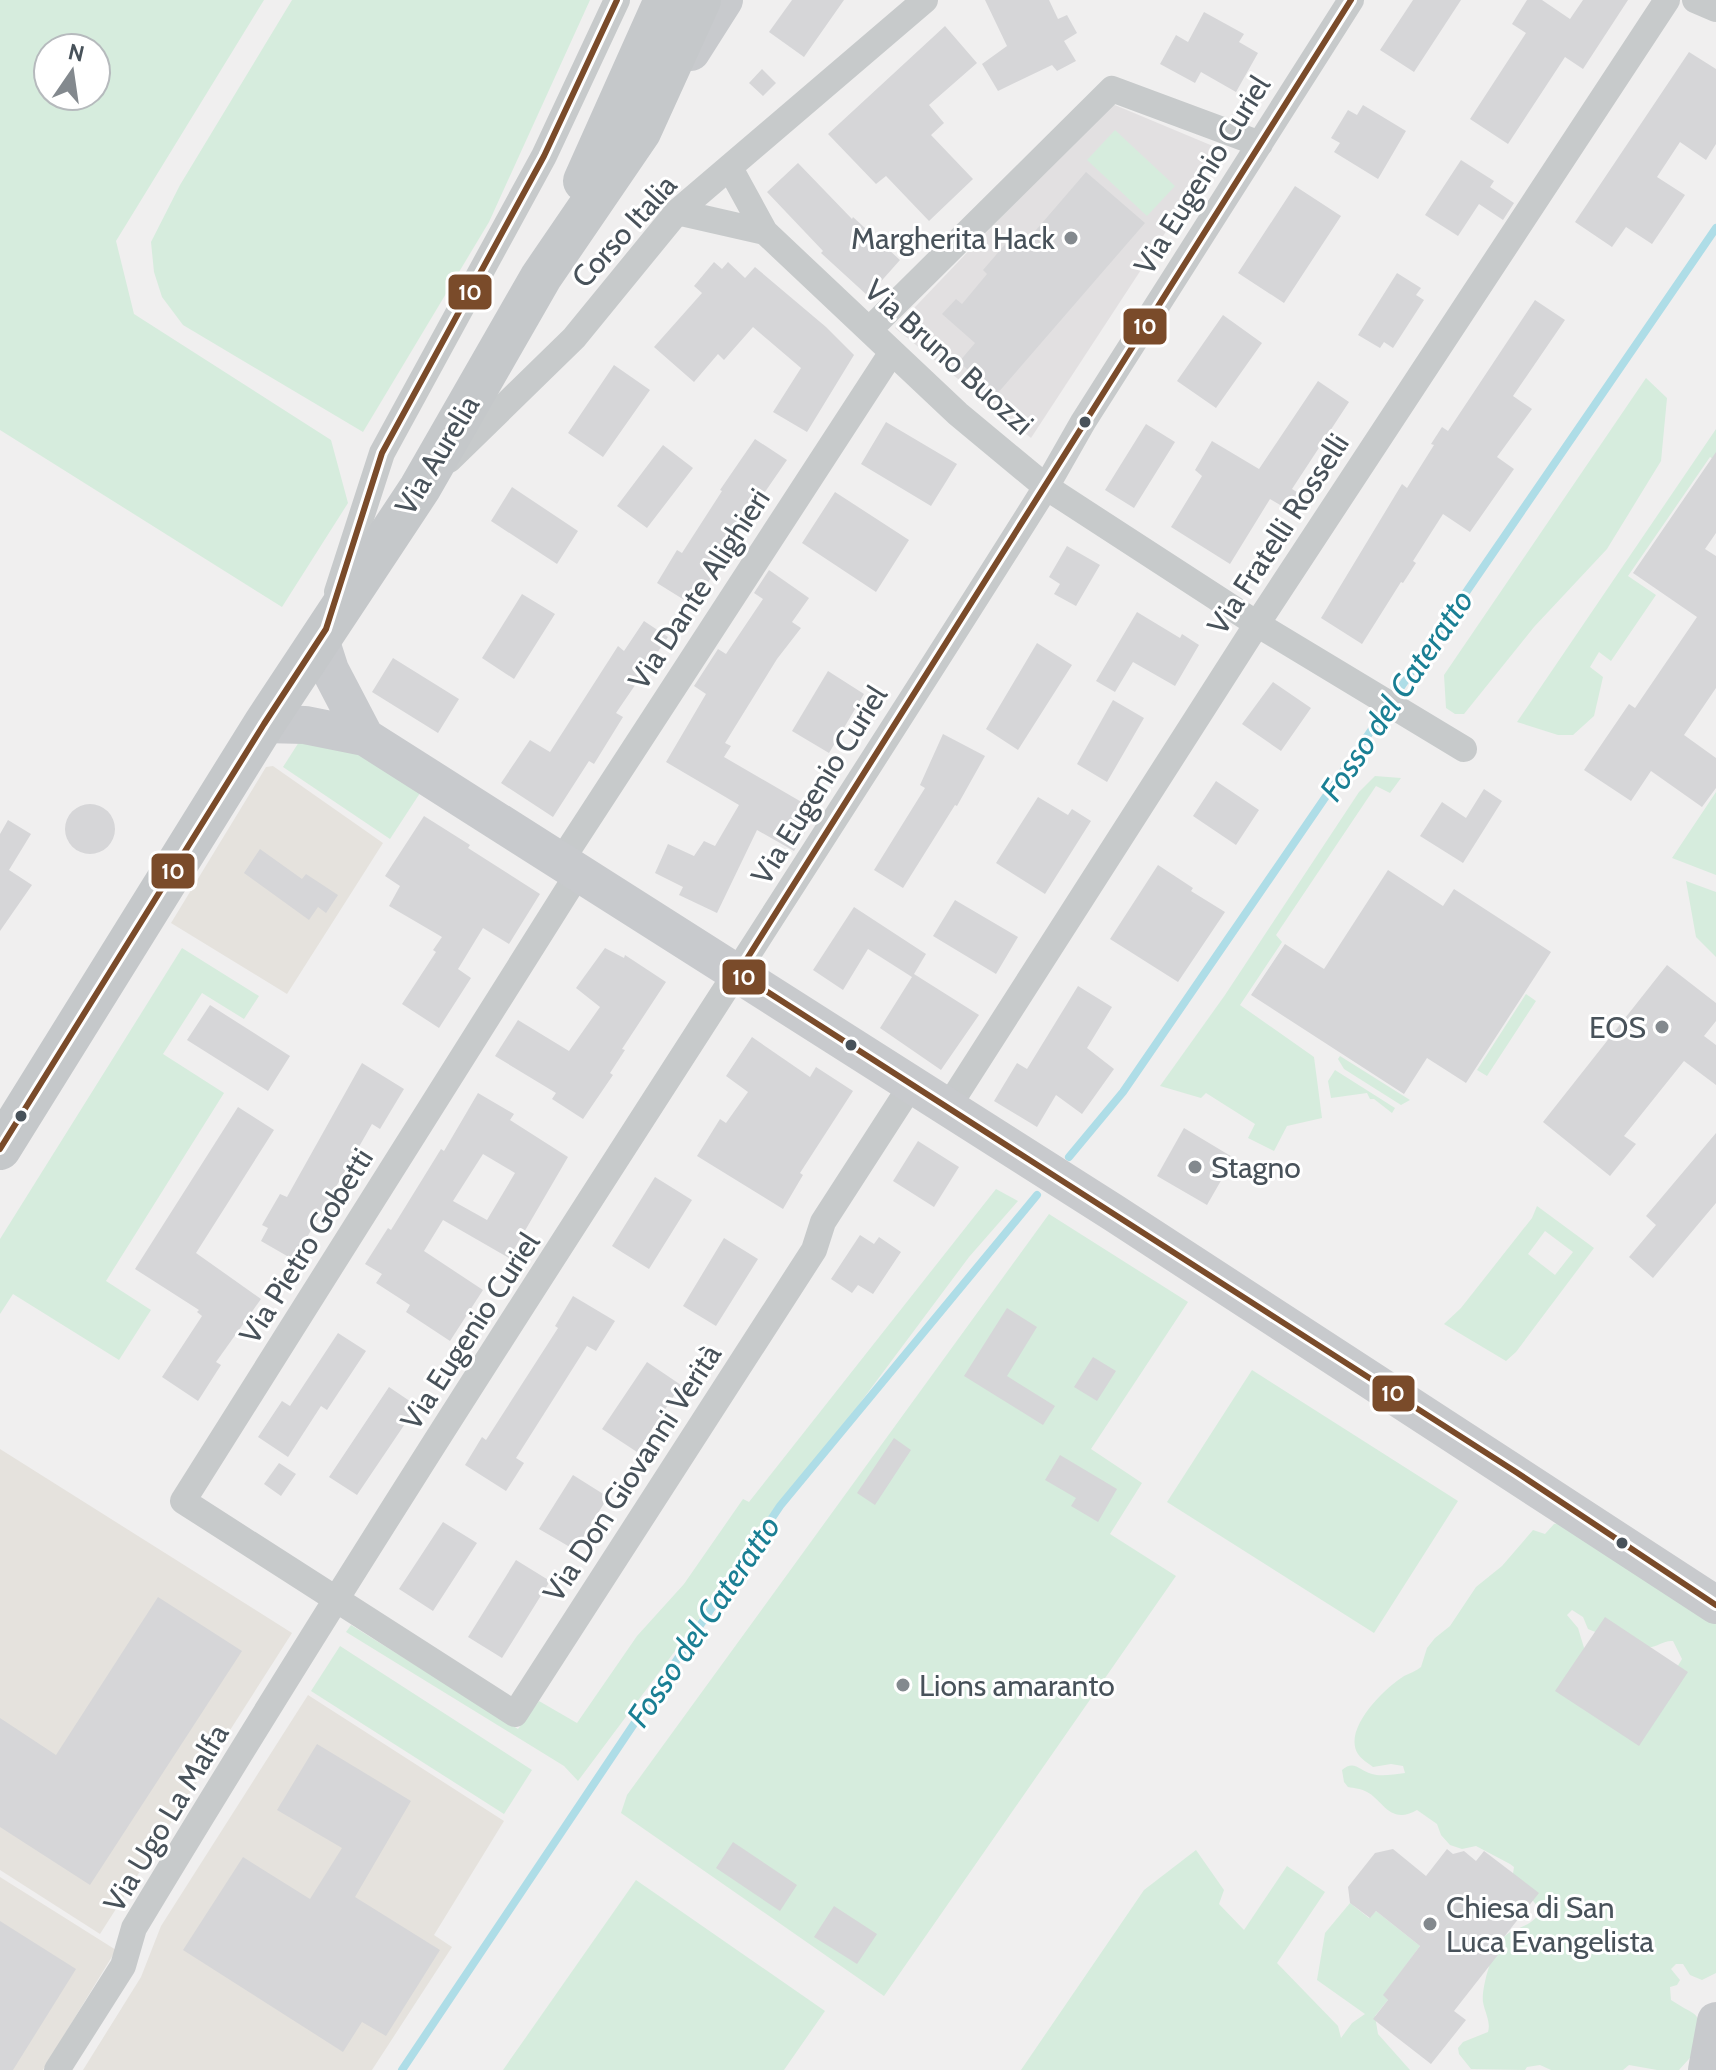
<svg xmlns="http://www.w3.org/2000/svg" width="1716" height="2070" viewBox="0 0 1716 2070" font-family="Cabin,sans-serif">
  <style>
    .commercial { fill: #e5e2dd }
    .education { fill: #e2e0e1 }
    .green { fill: #d6ecdd; fill-rule: evenodd }
    .lines { fill: none; stroke-linecap: round; stroke-linejoin: round }
    .stream { stroke: #aedde7; stroke-width: 8 }
    .building { fill: #d6d6d8; fill-rule: evenodd }
    .street { stroke: #c7cacb; stroke-width: 26 }
    .secondary { stroke: #c8cacd; stroke-width: 38 }
    .primary { stroke: #c5c8ca; stroke-width: 42 }
    .bus-1-casing { stroke: #fff; stroke-width: 12 }
    .bus-1 { stroke: #7a4b2a; stroke-width: 6 }
    .poi-dot { fill: #83898e; stroke: #fff; stroke-width: 3 }
    .bus-dot { fill: #48525a; stroke: #fff; stroke-width: 3 }
    .labels { text-anchor: middle; dominant-baseline: central; stroke-width: 6; stroke-linejoin: round; paint-order: stroke }
    .street-label { font-size: 30px; fill: #48525a; stroke: #fff }
    .poi-label { font-size: 30px; fill: #48525a; stroke: #fff; text-anchor: start }
    .water-label { font-size: 32px; font-style: italic; fill: #1a7f94; stroke: #fff }
    .line-badge { stroke: #fff; stroke-width: 3 }
    .badge-label { font-size: 22px; text-anchor: middle; font-weight: bold; fill: #fff }
  </style>
  <rect width="100%" height="100%" fill="#f0efef"/>
  <path class="commercial" d="M 273,766 L 383,843 L 287,994 L 171,923 L 266,767 Z
    M 0,1449 L 292,1633 L 100,1934 L 0,1870 Z
    M 308,1695 L 504,1821 L 434,1935 L 452,1947 L 372,2070 L 83,2070 L 141,1977 L 161,1926 Z
    M 0,1877 L 116,1950 L 43,2070 L 0,2070 Z"/>
  <path class="education" d="M 1110,103 L 1220,149 L 1031,438 L 895,328 Z"/>
  <path class="green" d="M 0,0 L 264,0 L 116,241 L 134,314 L 331,440 L 348,503 L 282,607 L 0,430 ZM 96,48 L 96,96 L 48,96 L 48,48 Z
    M 292,0 L 590,0 L 489,222 L 363,432 L 183,325 L 162,297 L 154,272 L 151,242 L 180,185 Z
    M 1115,130 L 1175,186 L 1147,216 L 1087,160 Z
    M 1646,378 L 1667,398 L 1661,461 L 1607,549 L 1534,627 L 1464,714 L 1455,714 L 1446,708 L 1444,675 Z
    M 1716,429 L 1716,461 L 1710,457 L 1628,576 L 1656,595 L 1611,661 L 1599,652 L 1590,667 L 1603,677 L 1594,716 L 1573,735 L 1558,735 L 1517,722 Z
    M 334,741 L 422,790 L 390,839 L 283,767 L 299,742 Z
    M 1375,776 L 1401,778 L 1390,793 L 1376,786 L 1276,935 L 1282,942 L 1240,1005 L 1314,1057 L 1322,1118 L 1287,1126 L 1274,1151 L 1248,1138 L 1255,1124 L 1206,1093 L 1201,1098 L 1160,1086 L 1225,995 L 1359,792 Z
    M 1716,792 L 1716,875 L 1672,858 Z
    M 1686,881 L 1716,892 L 1716,957 L 1696,937 Z
    M 182,948 L 259,996 L 244,1019 L 202,993 L 163,1054 L 224,1093 L 106,1281 L 151,1310 L 119,1360 L 13,1294 L 0,1314 L 0,1239 Z
    M 1526,994 L 1536,1001 L 1487,1076 L 1477,1070 Z
    M 1340,1056 L 1410,1100 L 1401,1105 L 1344,1069 L 1338,1059 Z
    M 1335,1070 L 1395,1108 L 1392,1113 L 1374,1099 L 1370,1099 L 1367,1093 L 1331,1098 L 1328,1081 Z
    M 996,1189 L 1018,1201 L 969,1257 L 578,1781 L 564,1766 L 346,1632 L 351,1625 L 518,1729 L 539,1701 L 577,1723 L 637,1636 L 684,1584 L 743,1499 L 749,1502 Z
    M 1537,1206 L 1594,1248 L 1516,1352 L 1506,1361 L 1444,1324 L 1461,1308 L 1532,1218 ZM 1545,1231 L 1573,1252 L 1555,1275 L 1528,1254 Z
    M 1049,1214 L 1188,1302 L 1091,1449 L 1142,1483 L 1110,1534 L 1176,1576 L 884,1996 L 621,1813 L 627,1795 Z
    M 1252,1370 L 1458,1501 L 1374,1633 L 1167,1502 Z
    M 1574,1520 L 1716,1609 L 1716,1973 L 1702,1980 L 1690,1975 L 1683,1964 L 1676,1964 L 1671,1969 L 1680,1980 L 1677,1985 L 1670,1987 L 1671,2000 C 1703,2021 1699,2007 1697,2050 L 1679,2070 L 1657,2070 L 1629,2065 L 1623,2070 L 1551,2070 L 1540,2065 L 1527,2067 L 1525,2070 L 1471,2069 L 1459,2054 L 1458,2048 L 1463,2042 L 1488,2032 C 1491,2022 1485,2013 1483,2002 C 1481,1989 1493,1946 1504,1937 C 1516,1925 1527,1930 1540,1913 C 1537,1900 1521,1892 1512,1880 L 1514,1867 L 1510,1864 L 1476,1846 L 1462,1849 L 1450,1845 L 1441,1835 L 1437,1824 L 1417,1810 C 1390,1826 1382,1799 1367,1792 C 1362,1789 1354,1788 1348,1787 L 1344,1782 L 1342,1770 C 1354,1759 1360,1771 1372,1774 C 1381,1777 1395,1774 1405,1773 L 1403,1766 L 1391,1764 L 1373,1767 C 1368,1763 1361,1759 1358,1754 C 1342,1729 1385,1688 1404,1676 C 1410,1673 1416,1671 1421,1667 L 1427,1648 L 1435,1638 L 1450,1626 L 1476,1587 L 1502,1566 L 1533,1530 L 1545,1534 L 1554,1524 ZM 1572,1610 L 1583,1617 L 1588,1629 C 1603,1635 1631,1647 1647,1647 C 1657,1648 1663,1640 1673,1641 L 1682,1659 L 1676,1669 L 1585,1651 L 1578,1628 L 1567,1615 Z
    M 340,1646 L 532,1770 L 504,1814 L 311,1691 Z
    M 1196,1850 L 1224,1890 L 1219,1904 L 1244,1930 L 1287,1866 L 1325,1892 L 1277,1963 L 1338,2026 L 1341,2038 L 1352,2023 L 1365,2014 L 1317,1980 L 1325,1933 L 1350,1903 L 1369,1918 L 1376,1911 L 1420,1946 L 1384,1995 L 1388,2000 L 1375,2016 L 1378,2034 L 1410,2070 L 1021,2070 L 1144,1890 Z
    M 636,1880 L 825,2011 L 784,2070 L 503,2070 Z"/>
  <g class="lines">
    <path class="stream" d="M 1069,1157 L 1123,1092 L 1716,228
      M 402,2070 L 780,1506 L 1037,1195"/>
  </g>
  <path class="building" d="M 792,0 L 844,0 L 804,57 L 769,32 Z
    M 985,0 L 1049,0 L 1058,19 L 1067,15 L 1077,33 L 1064,41 L 1076,61 L 1057,71 L 1052,65 L 998,91 L 982,64 L 1007,46 Z
    M 1413,0 L 1461,0 L 1414,72 L 1380,50 Z
    M 1527,0 L 1542,0 L 1570,19 L 1583,0 L 1628,0 L 1583,69 L 1565,57 L 1508,144 L 1470,119 L 1526,33 L 1512,24 Z
    M 1204,12 L 1244,34 L 1239,42 L 1258,53 L 1236,92 L 1201,72 L 1195,83 L 1160,64 L 1176,35 L 1188,42 Z
    M 945,26 L 977,63 L 929,105 L 944,123 L 931,135 L 973,179 L 929,221 L 886,176 L 876,184 L 828,134 Z
    M 1689,52 L 1716,69 L 1716,144 L 1706,160 L 1680,142 L 1657,177 L 1685,195 L 1652,244 L 1626,227 L 1612,247 L 1575,222 Z
    M 762,69 L 776,83 L 763,96 L 749,83 Z
    M 1363,105 L 1406,131 L 1378,179 L 1334,152 L 1340,143 L 1331,138 L 1348,110 L 1357,115 Z
    M 1461,160 L 1494,181 L 1490,187 L 1514,203 L 1503,220 L 1479,204 L 1458,236 L 1425,215 Z
    M 798,163 L 852,219 L 853,217 L 900,260 L 868,296 L 821,253 L 823,251 L 767,192 Z
    M 1086,172 L 1145,223 L 990,402 L 970,384 L 976,377 L 959,362 L 975,343 L 942,314 L 956,299 L 962,304 L 987,274 L 983,270 L 1014,234 L 1024,244 Z
    M 1295,186 L 1341,216 L 1284,303 L 1238,273 Z
    M 714,262 L 722,269 L 728,262 L 745,278 L 755,267 L 826,327 L 854,355 L 807,432 L 773,412 L 801,368 L 753,327 L 724,360 L 718,354 L 694,382 L 654,347 L 702,293 L 694,286 Z
    M 1397,273 L 1421,288 L 1416,295 L 1424,300 L 1393,348 L 1384,342 L 1380,348 L 1358,335 Z
    M 1535,300 L 1565,320 L 1513,396 L 1532,409 L 1497,457 L 1514,469 L 1470,532 L 1443,514 L 1413,561 L 1416,563 L 1403,583 L 1401,582 L 1362,644 L 1321,618 L 1402,484 L 1407,488 L 1434,445 L 1431,444 L 1442,427 L 1448,431 Z
    M 1223,315 L 1262,343 L 1216,408 L 1177,381 Z
    M 614,365 L 650,390 L 603,457 L 568,433 Z
    M 1318,381 L 1349,402 L 1292,489 L 1307,498 L 1297,515 L 1270,499 L 1230,564 L 1171,527 L 1202,476 L 1195,470 L 1212,441 L 1259,469 Z
    M 886,422 L 957,464 L 931,506 L 861,464 Z
    M 1146,424 L 1175,442 L 1134,508 L 1105,490 Z
    M 755,439 L 787,460 L 745,521 L 694,606 L 657,583 L 677,550 L 682,553 L 722,491 L 720,490 Z
    M 663,445 L 693,468 L 647,528 L 617,506 Z
    M 1716,452 L 1716,533 L 1705,549 L 1716,556 L 1716,688 L 1684,735 L 1716,758 L 1716,788 L 1702,807 L 1651,771 L 1631,801 L 1584,770 L 1629,704 L 1635,708 L 1697,617 L 1633,573 Z
    M 512,487 L 578,531 L 557,564 L 491,521 Z
    M 835,492 L 909,540 L 876,592 L 802,543 Z
    M 1067,546 L 1100,565 L 1076,606 L 1054,594 L 1060,584 L 1049,577 Z
    M 769,570 L 809,598 L 792,622 L 801,628 L 777,659 L 725,743 L 731,746 L 724,757 L 817,811 L 794,851 L 757,830 L 717,913 L 679,895 L 683,887 L 655,873 L 668,844 L 694,856 L 704,841 L 715,846 L 739,805 L 666,762 L 706,694 L 694,686 L 718,649 L 726,654 L 763,599 L 754,593 Z
    M 522,594 L 555,614 L 514,679 L 482,658 Z
    M 1137,612 L 1180,638 L 1182,634 L 1199,645 L 1175,686 L 1133,662 L 1115,692 L 1096,681 Z
    M 644,621 L 668,637 L 616,713 L 623,717 L 594,764 L 589,761 L 553,817 L 501,783 L 530,740 L 550,752 L 618,646 L 624,651 Z
    M 1037,643 L 1072,665 L 1018,750 L 986,729 Z
    M 393,658 L 459,699 L 438,733 L 372,692 Z
    M 828,671 L 864,694 L 829,753 L 792,731 Z
    M 1273,682 L 1311,708 L 1281,751 L 1242,724 Z
    M 1113,700 L 1144,718 L 1107,782 L 1077,764 Z
    M 943,734 L 985,756 L 957,806 L 955,805 L 903,888 L 874,870 L 925,788 L 920,785 Z
    M 1216,781 L 1259,810 L 1236,845 L 1193,816 Z
    M 1484,789 L 1502,801 L 1463,863 L 1420,836 L 1442,802 L 1466,818 Z
    M 1038,797 L 1068,815 L 1072,809 L 1091,821 L 1045,894 L 996,863 Z
    M65 829a25 25 0 1 1 50 0a25 25 0 1 1-50 0Z
    M 424,816 L 470,845 L 468,848 L 540,894 L 509,944 L 483,928 L 458,969 L 471,978 L 439,1028 L 402,1004 L 436,952 L 433,950 L 442,937 L 389,906 L 400,886 L 385,876 Z
    M 8,820 L 31,834 L 9,870 L 32,885 L 0,931 L 0,834 Z
    M 260,849 L 302,879 L 306,874 L 338,895 L 326,913 L 318,907 L 309,920 L 244,873 Z
    M 1158,865 L 1193,888 L 1191,891 L 1225,912 L 1178,982 L 1110,939 Z
    M 1388,870 L 1443,906 L 1454,889 L 1551,952 L 1466,1083 L 1427,1058 L 1404,1094 L 1251,995 L 1285,944 L 1324,969 Z
    M 955,900 L 1018,937 L 996,974 L 933,936 Z
    M 854,907 L 926,954 L 914,974 L 979,1015 L 941,1070 L 880,1028 L 912,977 L 868,949 L 843,990 L 813,970 Z
    M 605,948 L 624,958 L 625,955 L 666,982 L 622,1049 L 625,1050 L 610,1073 L 613,1075 L 583,1119 L 552,1099 L 556,1093 L 495,1056 L 518,1020 L 569,1051 L 600,1007 L 576,988 Z
    M 1667,965 L 1716,1003 L 1716,1021 L 1704,1036 L 1716,1045 L 1716,1085 L 1684,1061 L 1624,1136 L 1636,1144 L 1610,1176 L 1543,1122 Z
    M 1078,986 L 1112,1007 L 1087,1048 L 1114,1069 L 1082,1114 L 1056,1095 L 1037,1127 L 994,1101 L 1017,1063 L 1027,1069 Z
    M 210,1005 L 290,1056 L 268,1091 L 187,1040 Z
    M 752,1037 L 810,1077 L 816,1067 L 853,1091 L 800,1173 L 803,1175 L 783,1209 L 697,1156 L 720,1119 L 726,1123 L 748,1092 L 726,1076 Z
    M 362,1063 L 404,1089 L 380,1129 L 372,1124 L 294,1260 L 261,1241 L 268,1228 L 262,1225 L 280,1194 L 287,1197 Z
    M 478,1093 L 514,1114 L 510,1120 L 568,1157 L 509,1258 L 443,1220 L 424,1251 L 483,1290 L 450,1341 L 406,1312 L 410,1305 L 376,1283 L 382,1274 L 365,1264 L 388,1228 L 391,1230 L 441,1149 L 444,1151 ZM 483,1154 L 515,1173 L 487,1220 L 453,1201 Z
    M 238,1107 L 274,1130 L 196,1253 L 261,1299 L 216,1362 L 221,1365 L 198,1401 L 162,1377 L 202,1316 L 197,1312 L 199,1310 L 135,1269 Z
    M 1184,1128 L 1234,1158 L 1207,1205 L 1157,1176 Z
    M 1716,1133 L 1716,1203 L 1653,1278 L 1629,1257 L 1656,1225 L 1646,1216 Z
    M 918,1141 L 959,1167 L 934,1207 L 893,1181 Z
    M 655,1177 L 692,1200 L 649,1269 L 612,1246 Z
    M 860,1235 L 874,1244 L 879,1237 L 901,1252 L 873,1294 L 858,1285 L 852,1293 L 831,1279 Z
    M 724,1238 L 758,1259 L 716,1326 L 683,1306 Z
    M 573,1296 L 615,1321 L 596,1351 L 587,1346 L 516,1458 L 524,1463 L 506,1491 L 465,1465 L 482,1437 L 486,1440 L 558,1328 L 555,1326 Z
    M 1007,1308 L 1037,1327 L 1007,1376 L 1055,1406 L 1043,1425 L 964,1376 Z
    M 338,1333 L 366,1351 L 327,1410 L 321,1406 L 288,1457 L 258,1437 L 282,1401 L 290,1406 Z
    M 1093,1357 L 1116,1371 L 1097,1401 L 1074,1387 Z
    M 647,1362 L 681,1385 L 637,1452 L 602,1429 Z
    M 389,1387 L 417,1406 L 357,1495 L 329,1477 Z
    M 894,1438 L 911,1450 L 875,1505 L 857,1493 Z
    M 1060,1455 L 1117,1489 L 1098,1522 L 1071,1506 L 1076,1498 L 1045,1480 Z
    M 279,1463 L 296,1474 L 281,1496 L 264,1484 Z
    M 573,1475 L 608,1497 L 575,1550 L 539,1529 Z
    M 443,1522 L 477,1543 L 433,1611 L 399,1589 Z
    M 516,1560 L 550,1581 L 502,1658 L 468,1637 Z
    M 158,1597 L 242,1651 L 90,1885 L 0,1827 L 0,1718 L 56,1755 Z
    M 1605,1617 L 1688,1672 L 1639,1746 L 1555,1691 Z
    M 317,1744 L 411,1801 L 355,1897 L 440,1950 L 386,2036 L 362,2022 L 343,2052 L 183,1950 L 243,1857 L 310,1899 L 342,1848 L 277,1810 Z
    M 733,1842 L 797,1885 L 780,1911 L 716,1868 Z
    M 1393,1849 L 1426,1876 L 1447,1849 L 1453,1854 L 1464,1851 L 1476,1861 L 1484,1851 L 1539,1893 L 1496,1947 L 1501,1951 L 1454,2011 L 1466,2020 L 1431,2064 L 1373,2019 L 1388,2000 L 1383,1995 L 1420,1946 L 1376,1911 L 1370,1918 L 1350,1903 L 1348,1887 L 1375,1853 Z
    M 834,1906 L 877,1934 L 857,1964 L 814,1937 Z
    M 0,1921 L 76,1969 L 13,2070 L 0,2070 Z"/>
  <g class="lines">
    <path class="street" d="M 1695,0 L 1716,9
      M 677,212 L 765,232 L 730,168
      M 765,232 L 958,414 L 1046,487 L 1257,624 L 1464,749
      M 869,330 L 1112,89 L 1260,144
      M 449,460 L 574,338 L 677,212 L 925,0
      M 337,592 L 382,453 L 544,156 L 617,0
      M 561,861 L 892,352
      M 579,872 L 183,1501 L 515,1714 L 814,1250 L 823,1222 L 912,1084
      M 948,1107 L 1257,624 L 1667,0
      M 57,2070 L 123,1966 L 134,1928 C 427,1441 744,968 1046,487 L 1083,422 L 1351,0"/>
    <path class="secondary" d="M 691,52 L 724,0
      M 320,639 L 330,670 L 365,737
      M 264,724 L 305,725 L 365,737 L 1114,1213 L 1716,1605
      M 1707,2070 L 1716,2021"/>
    <path class="primary" d="M 584,181 L 665,0
      M 0,1149 L 264,724 L 420,488 L 541,277 L 640,132 L 700,0"/>
    <defs>
      <path id="bus-1" d="M 1351,0 L 738,973 L 1516,1472 L 1716,1605
        M 0,1149 L 264,724 L 326,629 L 382,453 L 544,156 L 617,0"/>
    </defs>
    <use href="#bus-1" class="bus-1-casing"/>
    <use href="#bus-1" class="bus-1"/>
  </g>
  <g class="poi-dot">
    <circle cx="1071" cy="238" r="8"/>
    <circle cx="1662" cy="1027" r="8"/>
    <circle cx="1195" cy="1167" r="8"/>
    <circle cx="903" cy="1685" r="8"/>
    <circle cx="1430" cy="1924" r="8"/>
  </g>
  <g class="bus-dot">
    <circle cx="1085" cy="422" r="7"/>
    <circle cx="851" cy="1045" r="7"/>
    <circle cx="21" cy="1116" r="7"/>
    <circle cx="1622" cy="1543" r="7"/>
  </g>
  <g class="labels">
    <g class="street-label">
      <text transform="translate(1202 175) rotate(-58)">Via Eugenio Curiel</text>
      <text transform="translate(624 231) rotate(-48)">Corso Italia</text>
      <text transform="translate(949 357) rotate(42)">Via Bruno Buozzi</text>
      <text transform="translate(437 455) rotate(-59)">Via Aurelia</text>
      <text transform="translate(1278 534) rotate(-57)">Via Fratelli Rosselli</text>
      <text transform="translate(699 589) rotate(-57)">Via Dante Alighieri</text>
      <text transform="translate(819 785) rotate(-58)">Via Eugenio Curiel</text>
      <text transform="translate(306 1246) rotate(-58)">Via Pietro Gobetti</text>
      <text transform="translate(470 1331) rotate(-57)">Via Eugenio Curiel</text>
      <text transform="translate(632 1473) rotate(-57)">Via Don Giovanni Verità</text>
      <text transform="translate(166 1818) rotate(-59)">Via Ugo La Malfa</text>
    </g>
    <g class="poi-label">
      <text x="1055" y="238" text-anchor="end">Margherita Hack</text>
      <text x="1646" y="1027" text-anchor="end">EOS</text>
      <text x="1211" y="1167">Stagno</text>
      <text x="919" y="1685">Lions amaranto</text>
      <text x="1446" y="1907">Chiesa di San<tspan x="1446" dy="34">Luca Evangelista</tspan></text>
    </g>
    <g class="water-label">
      <text transform="translate(1396 695) rotate(-56)">Fosso del Cateratto</text>
      <text transform="translate(703 1621) rotate(-56)">Fosso del Cateratto</text>
    </g>
  </g>
  <g class="line-badge">
    <rect x="447" y="273" width="46" height="38" rx="8" fill="#7a4b2a"/>
    <rect x="1122" y="307" width="46" height="39" rx="8" fill="#7a4b2a"/>
    <rect x="150" y="852" width="46" height="38" rx="8" fill="#7a4b2a"/>
    <rect x="721" y="958" width="46" height="38" rx="8" fill="#7a4b2a"/>
    <rect x="1371" y="1374" width="45" height="39" rx="8" fill="#7a4b2a"/>
  </g>
  <g class="badge-label">
    <text x="470" y="300">10</text>
    <text x="1145" y="334">10</text>
    <text x="173" y="879">10</text>
    <text x="744" y="985">10</text>
    <text x="1393" y="1401">10</text>
  </g>
  <g transform="translate(72 72) rotate(13)"><circle r="38" fill="#ffffff" stroke="#b6babd" stroke-width="2"/>
  <path d="M0-6L14 30L0 20L-14 30Z" fill="#83898e"/>
  <text y="-12" font-size="22" font-weight="bold" text-anchor="middle" fill="#48525a">N</text>
  </g>
</svg>
